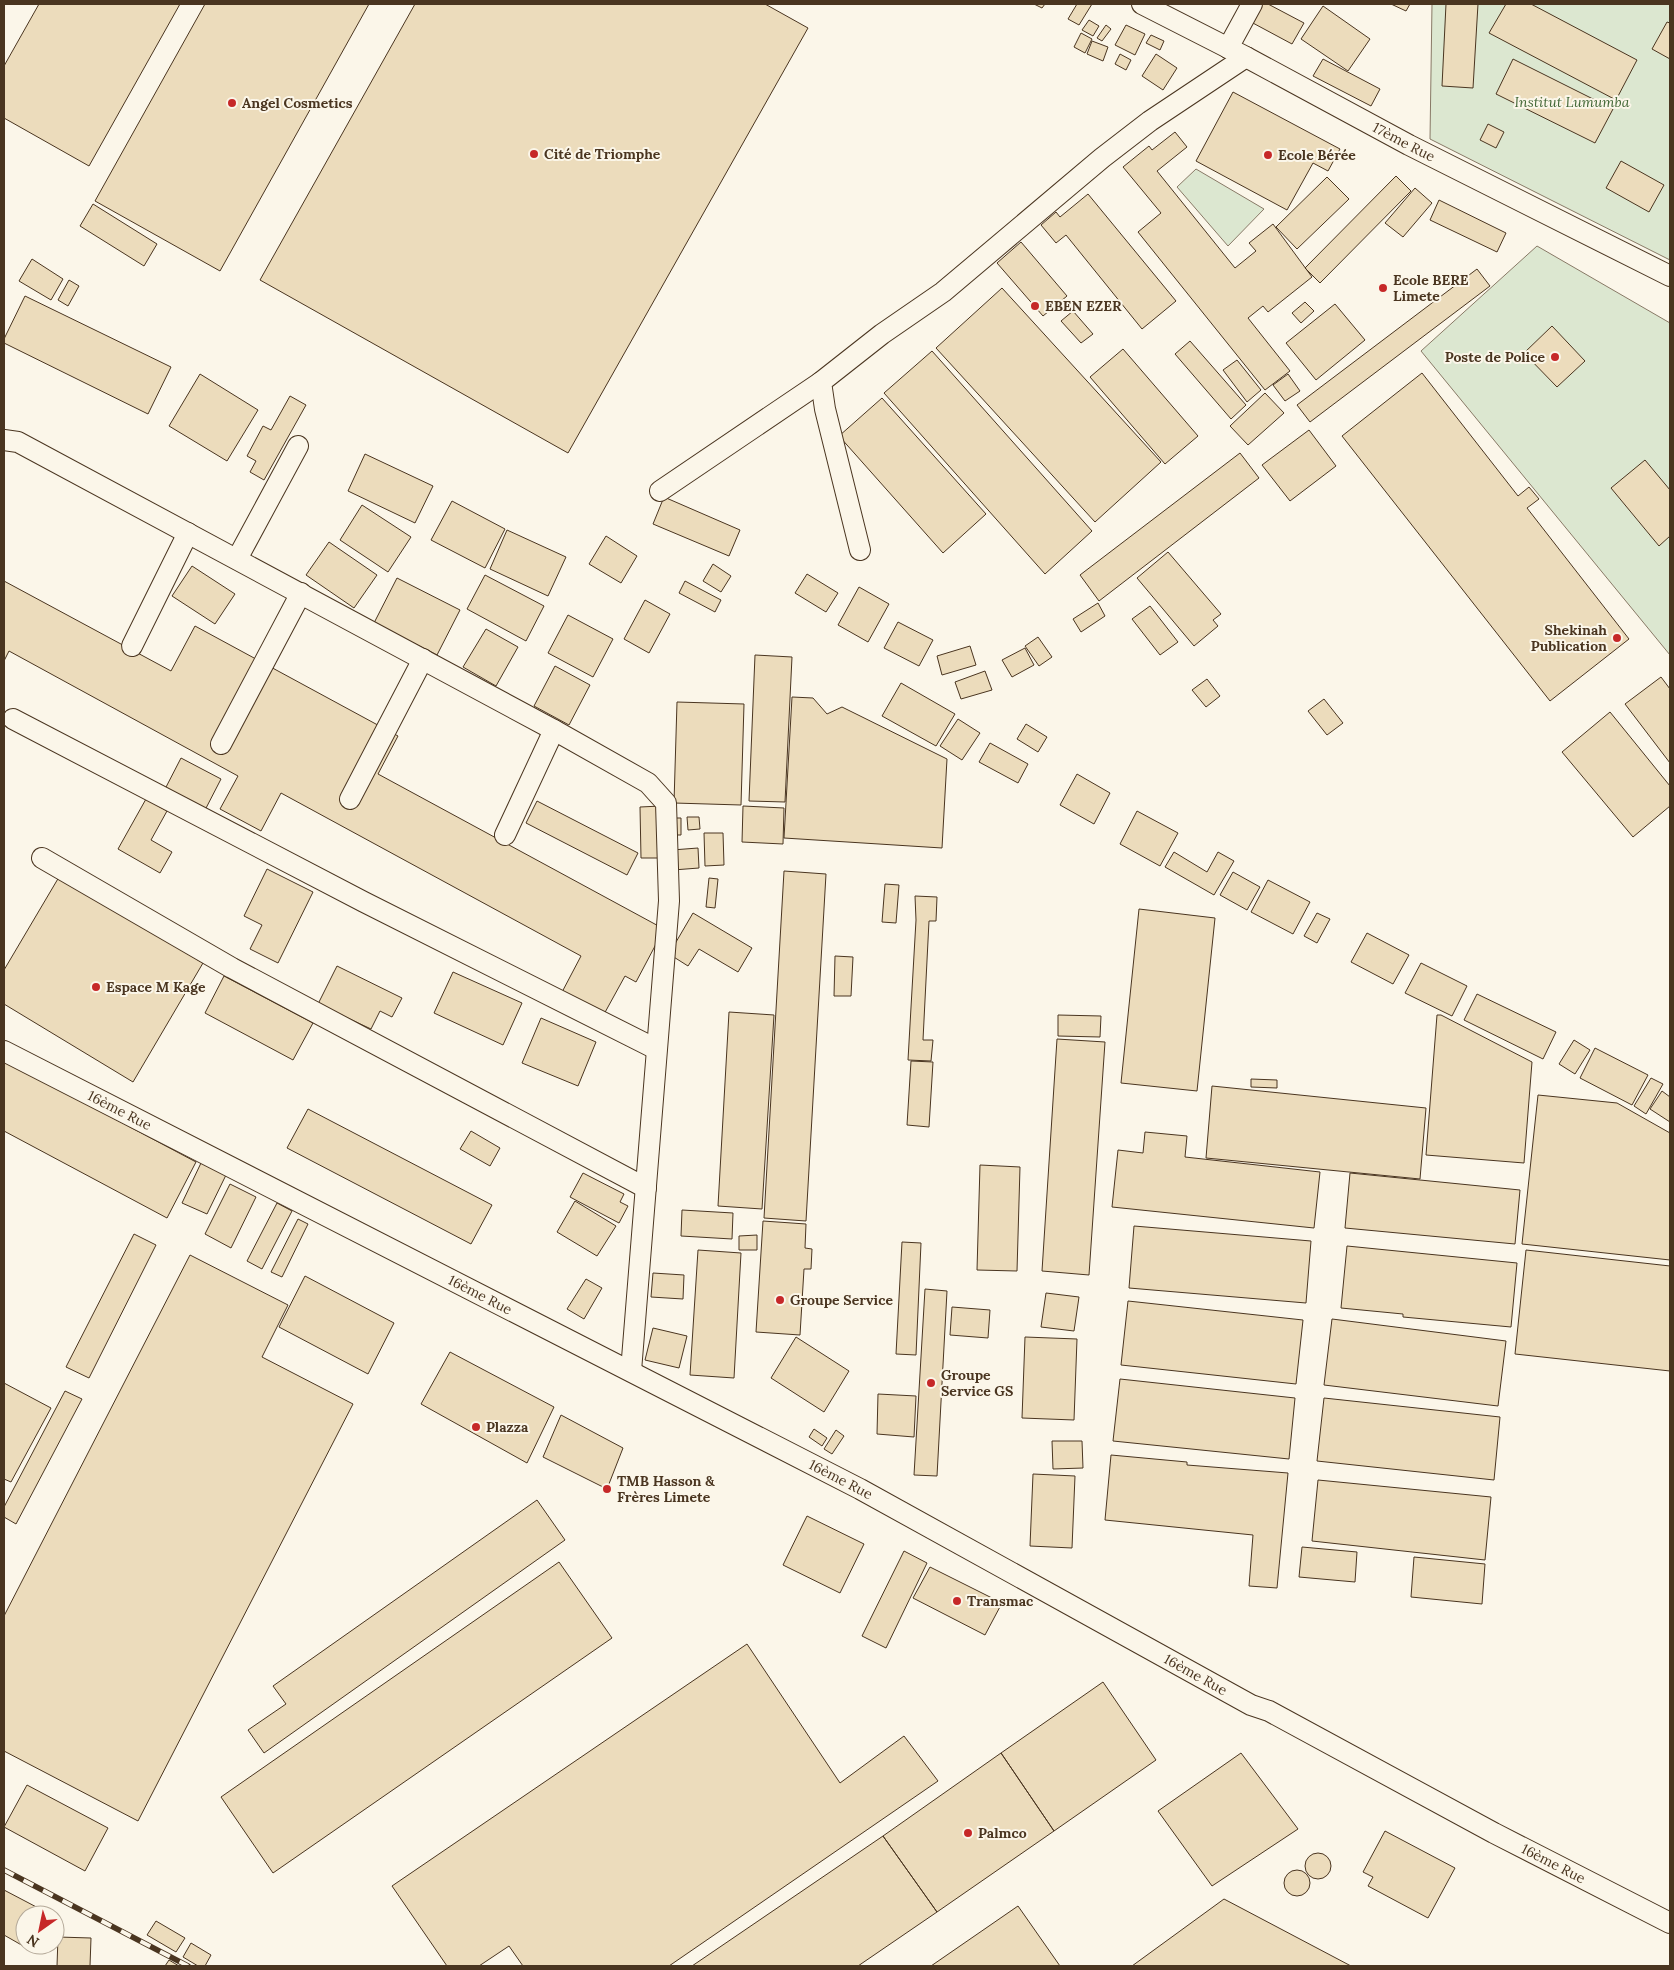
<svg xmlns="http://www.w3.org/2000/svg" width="1674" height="1970" viewBox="0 0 1674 1970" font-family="Lora,serif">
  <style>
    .green { fill: #dce7d0; stroke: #887966 }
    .building { fill: #ecdcbc; stroke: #4a3520 }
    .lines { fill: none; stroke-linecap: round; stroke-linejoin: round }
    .street-casing { stroke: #4a3520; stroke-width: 22 }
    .street { stroke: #fbf6e9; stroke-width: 20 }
    .rail-casing { stroke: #4a3520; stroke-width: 5.5 }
    .rail { stroke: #fbf6e9; stroke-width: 4; stroke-dasharray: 11; stroke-linecap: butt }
    .poi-dot { fill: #c62828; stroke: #fbf6e9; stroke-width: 2 }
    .labels { text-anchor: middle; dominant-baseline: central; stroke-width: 4; stroke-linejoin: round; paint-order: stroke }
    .park-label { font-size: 14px; font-style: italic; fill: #436837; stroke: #fbf6e9 }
    .poi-label { font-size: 14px; font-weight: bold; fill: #4a3520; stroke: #fbf6e9; text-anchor: start }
    .street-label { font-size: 14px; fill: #4a3520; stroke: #fbf6e9 }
  </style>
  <rect width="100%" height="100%" fill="#fbf6e9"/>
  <path class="green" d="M 1432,4 L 1670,4 L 1670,260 L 1430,139 Z
    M 1196,169 L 1264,209 L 1228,246 L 1177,187 Z
    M 1537,246 L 1670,323 L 1670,655 L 1421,351 Z"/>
  <path class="building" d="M 39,4 L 180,4 L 89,166 L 4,118 L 4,66 Z
    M 205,4 L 369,4 L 220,271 L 95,201 Z
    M 415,4 L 765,4 L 808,28 L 568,453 L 260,280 Z
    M 1034,4 L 1045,4 L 1042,8 Z
    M 1077,4 L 1092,4 L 1079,25 L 1068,19 Z
    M 1261,4 L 1268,4 L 1304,23 L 1292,44 L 1251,22 Z
    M 1391,4 L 1410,4 L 1406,11 Z
    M 1446,4 L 1478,4 L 1473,88 L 1442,86 Z
    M 1506,4 L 1531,4 L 1637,60 L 1616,100 L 1489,33 Z
    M 1323,6 L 1370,39 L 1348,71 L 1301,39 Z
    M 1089,20 L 1099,26 L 1093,36 L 1082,30 Z
    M 1667,22 L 1670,23 L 1670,59 L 1652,49 Z
    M 1106,25 L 1111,29 L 1102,41 L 1097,38 Z
    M 1126,25 L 1145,34 L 1135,55 L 1115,45 Z
    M 1081,33 L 1092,39 L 1085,53 L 1074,47 Z
    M 1151,35 L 1164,41 L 1160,50 L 1146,43 Z
    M 1092,41 L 1108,47 L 1103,61 L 1087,54 Z
    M 1120,54 L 1131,60 L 1126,70 L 1115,64 Z
    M 1156,54 L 1177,68 L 1163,90 L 1142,76 Z
    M 1323,59 L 1380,89 L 1371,106 L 1313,76 Z
    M 1513,59 L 1613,109 L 1595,143 L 1496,94 Z
    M 1233,92 L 1340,149 L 1328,171 L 1313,163 L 1287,210 L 1196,161 Z
    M 1488,124 L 1504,132 L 1496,148 L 1480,140 Z
    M 1175,132 L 1187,147 L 1157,171 L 1235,268 L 1256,251 L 1249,243 L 1273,224 L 1312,277 L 1268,312 L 1263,306 L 1248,318 L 1290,371 L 1265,390 L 1138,232 L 1161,213 L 1123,167 L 1149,146 L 1152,150 Z
    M 1621,161 L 1664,185 L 1649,212 L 1606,188 Z
    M 1396,176 L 1411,191 L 1320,283 L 1305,268 Z
    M 1327,177 L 1349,199 L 1297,249 L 1276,227 Z
    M 1415,188 L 1432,203 L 1403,237 L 1385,223 Z
    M 1088,194 L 1176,301 L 1142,329 L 1066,235 L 1056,243 L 1041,225 L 1056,212 L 1060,217 Z
    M 1439,200 L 1506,233 L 1497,252 L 1430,220 Z
    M 93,204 L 157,244 L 144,266 L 80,226 Z
    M 1021,242 L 1067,296 L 1043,316 L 997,263 Z
    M 32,259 L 63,279 L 51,300 L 19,281 Z
    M 1477,269 L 1490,286 L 1310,422 L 1297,405 Z
    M 69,280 L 79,286 L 68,306 L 58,300 Z
    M 1002,288 L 1161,462 L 1095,522 L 936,348 Z
    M 25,296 L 171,367 L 148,414 L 4,343 L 4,339 Z
    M 1305,302 L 1314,311 L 1301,323 L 1292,313 Z
    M 1335,304 L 1365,340 L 1316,380 L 1286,343 Z
    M 1073,311 L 1093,334 L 1081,343 L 1061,321 Z
    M 1552,326 L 1585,361 L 1557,387 L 1524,353 Z
    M 1190,341 L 1246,405 L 1231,419 L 1175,354 Z
    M 1123,349 L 1198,436 L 1165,464 L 1090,377 Z
    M 932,351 L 1092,531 L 1045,574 L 884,393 Z
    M 1237,360 L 1261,390 L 1247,402 L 1223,370 Z
    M 1422,373 L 1518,496 L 1529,487 L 1539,499 L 1527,508 L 1629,639 L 1550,701 L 1342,436 Z
    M 200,374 L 258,410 L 227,461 L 169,426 Z
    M 1288,374 L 1300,391 L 1285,401 L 1273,385 Z
    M 1265,393 L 1284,413 L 1248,445 L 1230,426 Z
    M 290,396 L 306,405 L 264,480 L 250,472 L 256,461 L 247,456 L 263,426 L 271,430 Z
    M 882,398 L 986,514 L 943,553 L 839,436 Z
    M 1309,430 L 1336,466 L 1290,501 L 1262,465 Z
    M 1240,453 L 1259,478 L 1099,601 L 1080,575 Z
    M 365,454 L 433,486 L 415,523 L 348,491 Z
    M 1645,460 L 1670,490 L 1670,536 L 1659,546 L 1611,488 Z
    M 664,497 L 740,530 L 729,556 L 653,524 Z
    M 452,501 L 505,529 L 485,568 L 431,540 Z
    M 362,505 L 411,537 L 388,572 L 340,540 Z
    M 507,530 L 566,557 L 548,596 L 490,569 Z
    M 606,536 L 637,556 L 621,583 L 589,564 Z
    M 329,542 L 377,575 L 354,608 L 306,575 Z
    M 1168,552 L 1221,614 L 1213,620 L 1218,626 L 1194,646 L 1137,578 Z
    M 713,564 L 731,576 L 721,592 L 703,581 Z
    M 192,566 L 235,594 L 215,624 L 172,596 Z
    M 807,574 L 838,593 L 826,612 L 795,593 Z
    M 485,575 L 544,606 L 526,641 L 467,609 Z
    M 397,578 L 460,610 L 437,655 L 374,623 Z
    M 4,581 L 171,671 L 195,626 L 398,736 L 378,774 L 664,929 L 636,982 L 625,976 L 603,1016 L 561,994 L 581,956 L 281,793 L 261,831 L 220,809 L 238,776 L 9,651 L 4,661 Z
    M 685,581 L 721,600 L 715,612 L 679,593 Z
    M 859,587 L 889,604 L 868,642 L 838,625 Z
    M 645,600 L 670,614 L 649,653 L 624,639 Z
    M 1098,603 L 1105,616 L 1081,632 L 1073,619 Z
    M 1150,606 L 1178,642 L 1160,655 L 1132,619 Z
    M 568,615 L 613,639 L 593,677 L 548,653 Z
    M 898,622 L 933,640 L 919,666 L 884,648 Z
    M 486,629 L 518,647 L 496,686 L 463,667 Z
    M 1038,637 L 1052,657 L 1039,666 L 1025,646 Z
    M 970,646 L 976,665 L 942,675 L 937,656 Z
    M 1025,648 L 1034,665 L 1012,677 L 1002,660 Z
    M 755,655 L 792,657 L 785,802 L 749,801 Z
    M 555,666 L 590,685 L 569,725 L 534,706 Z
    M 985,671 L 992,690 L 961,699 L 955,682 Z
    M 1661,677 L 1670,689 L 1670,763 L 1625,704 Z
    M 1207,679 L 1220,696 L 1206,707 L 1192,690 Z
    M 901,683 L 955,714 L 936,746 L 882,716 Z
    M 792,697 L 813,698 L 827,714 L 842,707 L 947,759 L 942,848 L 784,838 Z
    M 1324,699 L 1343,723 L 1327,735 L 1308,711 Z
    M 677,702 L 744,704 L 741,805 L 674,803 Z
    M 1610,712 L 1670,786 L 1670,806 L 1633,837 L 1562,752 Z
    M 958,719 L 980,733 L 962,760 L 940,746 Z
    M 1026,724 L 1047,737 L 1038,752 L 1017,739 Z
    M 990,743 L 1028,764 L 1018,783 L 979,762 Z
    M 181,758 L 221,779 L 204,812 L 164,791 Z
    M 1077,774 L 1110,793 L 1094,824 L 1060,805 Z
    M 146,799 L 167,811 L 151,840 L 172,852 L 160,873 L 118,849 Z
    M 537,801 L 638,853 L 627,875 L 526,823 Z
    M 661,806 L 662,858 L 641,858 L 640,807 Z
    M 743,806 L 784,808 L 783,844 L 742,842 Z
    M 1137,811 L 1178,833 L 1160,866 L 1120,844 Z
    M 687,817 L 699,817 L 700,829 L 688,830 Z
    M 670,818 L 681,818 L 681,835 L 670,835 Z
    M 704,833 L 723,833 L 724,865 L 705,866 Z
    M 698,848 L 699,868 L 673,870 L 672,850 Z
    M 1174,852 L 1207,872 L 1218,852 L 1234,861 L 1214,895 L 1165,867 Z
    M 267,869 L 313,892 L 278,963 L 250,949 L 262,925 L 244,916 Z
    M 784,871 L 826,874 L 806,1221 L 764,1218 Z
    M 1233,872 L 1260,887 L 1247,910 L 1220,895 Z
    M 59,877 L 203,963 L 133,1082 L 4,1004 L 4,970 Z
    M 709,878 L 718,879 L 715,908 L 706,907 Z
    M 1268,880 L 1310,902 L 1293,934 L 1251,912 Z
    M 885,884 L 899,885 L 896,923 L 882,922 Z
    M 915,896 L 937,897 L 936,921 L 929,921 L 923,1040 L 933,1040 L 931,1061 L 908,1060 L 916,920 Z
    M 1139,909 L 1215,918 L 1197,1091 L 1121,1083 Z
    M 693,913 L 752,948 L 738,972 L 699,949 L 688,966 L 669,954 Z
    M 1317,913 L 1330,919 L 1317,943 L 1304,936 Z
    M 1367,933 L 1409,955 L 1393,984 L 1351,962 Z
    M 835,956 L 853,957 L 851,996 L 834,996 Z
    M 1421,963 L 1467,986 L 1452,1016 L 1405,993 Z
    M 337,966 L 402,998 L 392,1017 L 380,1011 L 371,1029 L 318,1004 Z
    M 453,972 L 522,1003 L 503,1045 L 434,1013 Z
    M 224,976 L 313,1023 L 293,1060 L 205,1013 Z
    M 1477,994 L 1556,1032 L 1543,1059 L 1464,1020 Z
    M 729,1012 L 774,1015 L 762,1209 L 718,1206 Z
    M 1058,1015 L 1101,1016 L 1100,1037 L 1058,1036 Z
    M 1437,1015 L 1441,1015 L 1532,1062 L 1524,1163 L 1426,1155 Z
    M 541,1018 L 596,1042 L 578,1086 L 522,1063 Z
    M 1057,1039 L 1105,1042 L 1089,1275 L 1042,1271 Z
    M 1574,1040 L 1590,1050 L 1575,1074 L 1559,1064 Z
    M 1595,1048 L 1648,1075 L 1632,1105 L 1580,1078 Z
    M 4,1060 L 196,1162 L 167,1218 L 4,1131 Z
    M 911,1061 L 933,1062 L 929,1127 L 907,1125 Z
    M 1651,1078 L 1663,1084 L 1646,1114 L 1634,1106 Z
    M 1251,1079 L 1277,1080 L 1277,1088 L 1251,1087 Z
    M 1212,1086 L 1426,1108 L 1420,1179 L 1206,1158 Z
    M 1662,1091 L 1670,1097 L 1670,1122 L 1650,1109 Z
    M 1538,1095 L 1617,1103 L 1670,1133 L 1670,1260 L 1522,1244 Z
    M 308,1109 L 492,1205 L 471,1244 L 287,1148 Z
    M 471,1131 L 500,1148 L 490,1166 L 460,1149 Z
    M 1145,1132 L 1187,1136 L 1185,1157 L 1320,1172 L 1314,1228 L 1112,1207 L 1118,1150 L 1143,1153 Z
    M 201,1163 L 226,1175 L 207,1214 L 182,1203 Z
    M 980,1165 L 1020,1167 L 1017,1271 L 977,1270 Z
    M 583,1173 L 624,1194 L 620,1202 L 628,1206 L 619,1223 L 570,1197 Z
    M 1350,1173 L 1520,1190 L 1515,1244 L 1345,1228 Z
    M 230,1184 L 256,1197 L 231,1248 L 205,1234 Z
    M 575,1201 L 616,1226 L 597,1256 L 557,1232 Z
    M 277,1203 L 292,1211 L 262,1269 L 247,1261 Z
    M 682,1210 L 733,1213 L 732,1239 L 681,1236 Z
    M 298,1219 L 308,1224 L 282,1277 L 271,1272 Z
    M 763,1221 L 806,1224 L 805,1248 L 812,1249 L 811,1269 L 804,1269 L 800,1335 L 756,1332 Z
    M 1134,1226 L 1311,1241 L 1306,1303 L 1129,1288 Z
    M 134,1234 L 156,1245 L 89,1378 L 66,1367 Z
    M 757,1235 L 757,1250 L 739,1250 L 739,1236 Z
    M 902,1242 L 921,1243 L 916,1355 L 896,1354 Z
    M 1347,1246 L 1517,1263 L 1511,1327 L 1403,1317 L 1403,1314 L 1341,1308 Z
    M 698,1250 L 741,1253 L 734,1378 L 690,1375 Z
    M 1526,1250 L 1670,1266 L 1670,1371 L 1515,1354 Z
    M 190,1255 L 288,1305 L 262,1357 L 353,1404 L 138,1821 L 4,1751 L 4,1616 Z
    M 653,1273 L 684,1275 L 683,1299 L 651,1297 Z
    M 305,1276 L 394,1323 L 368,1374 L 279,1327 Z
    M 586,1279 L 602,1288 L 584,1319 L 567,1309 Z
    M 925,1289 L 947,1291 L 937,1476 L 914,1475 Z
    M 1046,1293 L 1079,1297 L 1074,1331 L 1041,1327 Z
    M 1128,1301 L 1303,1320 L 1296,1384 L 1121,1365 Z
    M 952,1307 L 990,1310 L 988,1338 L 950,1335 Z
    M 1332,1319 L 1506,1341 L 1498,1406 L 1324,1385 Z
    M 653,1328 L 687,1336 L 679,1368 L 645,1360 Z
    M 796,1337 L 849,1371 L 824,1412 L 771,1378 Z
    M 1025,1337 L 1077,1339 L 1074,1420 L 1022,1418 Z
    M 450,1352 L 554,1407 L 527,1463 L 421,1404 Z
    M 1120,1379 L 1295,1398 L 1289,1459 L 1113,1441 Z
    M 4,1383 L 51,1408 L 11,1482 L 4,1479 Z
    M 65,1391 L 82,1399 L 16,1524 L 4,1517 L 4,1507 Z
    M 878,1394 L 916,1396 L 914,1437 L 877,1434 Z
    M 1324,1398 L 1500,1417 L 1494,1480 L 1317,1461 Z
    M 561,1415 L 623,1448 L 607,1489 L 543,1457 Z
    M 814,1429 L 827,1438 L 822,1446 L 809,1437 Z
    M 836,1430 L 844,1436 L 832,1454 L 824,1449 Z
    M 1052,1441 L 1082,1441 L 1083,1468 L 1053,1469 Z
    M 1111,1455 L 1187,1462 L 1187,1465 L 1288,1473 L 1277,1588 L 1249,1586 L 1253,1535 L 1105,1520 Z
    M 1033,1474 L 1075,1476 L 1072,1548 L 1030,1546 Z
    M 1318,1480 L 1491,1497 L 1485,1560 L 1312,1541 Z
    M 537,1500 L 565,1540 L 264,1753 L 248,1730 L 286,1704 L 273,1686 Z
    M 807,1516 L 864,1544 L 840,1593 L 783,1565 Z
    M 1302,1547 L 1357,1552 L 1355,1582 L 1299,1577 Z
    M 904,1551 L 927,1563 L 886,1648 L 862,1636 Z
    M 1414,1557 L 1485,1564 L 1482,1604 L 1411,1597 Z
    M 559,1562 L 612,1638 L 273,1873 L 221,1797 Z
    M 930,1567 L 1002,1603 L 985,1635 L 913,1598 Z
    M 747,1644 L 840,1783 L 904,1736 L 938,1781 L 669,1966 L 523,1966 L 509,1946 L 479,1966 L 447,1966 L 392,1886 Z
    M 1103,1682 L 1156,1760 L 1054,1831 L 1001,1753 Z
    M 1001,1753 L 1054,1831 L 937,1912 L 883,1836 Z
    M 1241,1753 L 1298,1829 L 1212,1886 L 1158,1811 Z
    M 27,1785 L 108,1828 L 85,1871 L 4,1827 Z
    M 1385,1831 L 1455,1868 L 1428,1918 L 1368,1886 L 1373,1877 L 1363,1872 Z
    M 883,1836 L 937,1912 L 858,1966 L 692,1966 Z
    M1305 1866a13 13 0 1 1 26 0a13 13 0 1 1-26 0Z
    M1284 1883a13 13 0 1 1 26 0a13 13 0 1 1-26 0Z
    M 4,1890 L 44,1911 L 42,1915 L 25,1915 L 25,1947 L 4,1935 Z
    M 1224,1899 L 1351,1966 L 1132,1966 Z
    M 1018,1906 L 1060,1966 L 931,1966 Z
    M 156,1921 L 185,1938 L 176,1952 L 147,1935 Z
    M 58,1937 L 91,1938 L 90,1966 L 57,1966 Z
    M 191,1943 L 211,1955 L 205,1966 L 198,1966 L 183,1957 Z
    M 169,1960 L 179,1966 L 165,1966 Z"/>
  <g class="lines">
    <defs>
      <g id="street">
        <path id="s1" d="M 1142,4 L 1246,57 L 1409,145 L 1670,276"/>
        <path d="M 1228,48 L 1252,4"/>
        <path d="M 4,440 L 18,442 L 554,730 L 648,783 L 666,803 L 669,901 L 631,1371"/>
        <path d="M 660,491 L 821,382"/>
        <path d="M 860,550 L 825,409 L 821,382 L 882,334 L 943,292 L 1102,158 L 1150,121 L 1246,57"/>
        <path d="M 237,559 L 298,446"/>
        <path d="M 132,646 L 188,533"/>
        <path d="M 13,719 L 364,902 L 656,1049"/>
        <path d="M 221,744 L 301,593"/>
        <path d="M 350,799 L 423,659"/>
        <path d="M 505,835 L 554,730"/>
        <path d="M 42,858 L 232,968 L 646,1188"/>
        <path id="s2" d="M 4,1051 L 860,1489 L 1251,1705 L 1269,1711 L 1494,1833 L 1670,1923"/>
      </g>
    </defs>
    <use href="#street" class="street-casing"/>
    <use href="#street" class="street"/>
    <defs>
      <path id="rail" d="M 4,1870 L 188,1966"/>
    </defs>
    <use href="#rail" class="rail-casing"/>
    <use href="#rail" class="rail"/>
  </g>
  <g class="poi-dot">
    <circle cx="232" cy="103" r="5"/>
    <circle cx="534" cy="154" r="5"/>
    <circle cx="1268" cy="155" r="5"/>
    <circle cx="1383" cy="288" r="5"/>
    <circle cx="1035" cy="306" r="5"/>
    <circle cx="1555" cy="357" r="5"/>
    <circle cx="1617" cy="638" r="5"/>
    <circle cx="96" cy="987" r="5"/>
    <circle cx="780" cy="1300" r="5"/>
    <circle cx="931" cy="1383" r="5"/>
    <circle cx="476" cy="1427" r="5"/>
    <circle cx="607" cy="1489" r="5"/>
    <circle cx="957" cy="1601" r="5"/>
    <circle cx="968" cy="1833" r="5"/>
  </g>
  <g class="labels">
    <g class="park-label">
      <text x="1572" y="102">Institut Lumumba</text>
    </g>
    <g class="poi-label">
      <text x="242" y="103">Angel Cosmetics</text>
      <text x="544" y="154">Cité de Triomphe</text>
      <text x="1278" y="155">Ecole Bérée</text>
      <text x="1393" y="280">Ecole BERE<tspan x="1393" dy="16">Limete</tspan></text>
      <text x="1045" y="306">EBEN EZER</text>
      <text x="1545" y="357" text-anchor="end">Poste de Police</text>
      <text x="1607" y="630" text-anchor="end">Shekinah<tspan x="1607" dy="16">Publication</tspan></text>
      <text x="106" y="987">Espace M Kage</text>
      <text x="790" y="1300">Groupe Service</text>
      <text x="941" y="1375">Groupe<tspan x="941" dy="16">Service GS</tspan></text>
      <text x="486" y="1427">Plazza</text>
      <text x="617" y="1481">TMB Hasson &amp;<tspan x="617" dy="16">Frères Limete</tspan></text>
      <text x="967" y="1601">Transmac</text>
      <text x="978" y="1833">Palmco</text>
    </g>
    <g class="street-label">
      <text stroke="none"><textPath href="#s1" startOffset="296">17ème Rue</textPath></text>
      <text stroke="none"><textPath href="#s2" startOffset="130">16ème Rue</textPath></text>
      <text stroke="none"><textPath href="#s2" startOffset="535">16ème Rue</textPath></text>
      <text stroke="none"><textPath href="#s2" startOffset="940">16ème Rue</textPath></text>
      <text stroke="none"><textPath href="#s2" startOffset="1345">16ème Rue</textPath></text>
      <text stroke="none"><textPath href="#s2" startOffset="1750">16ème Rue</textPath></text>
    </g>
  </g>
  <rect width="1674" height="1970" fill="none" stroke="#4a3520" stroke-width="10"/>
  <g transform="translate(40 1930) rotate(213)"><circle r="24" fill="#fbf6e9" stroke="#b4a999"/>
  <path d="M0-4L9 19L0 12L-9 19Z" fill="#c62828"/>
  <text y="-8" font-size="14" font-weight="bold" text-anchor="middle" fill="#4a3520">N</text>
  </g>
</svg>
